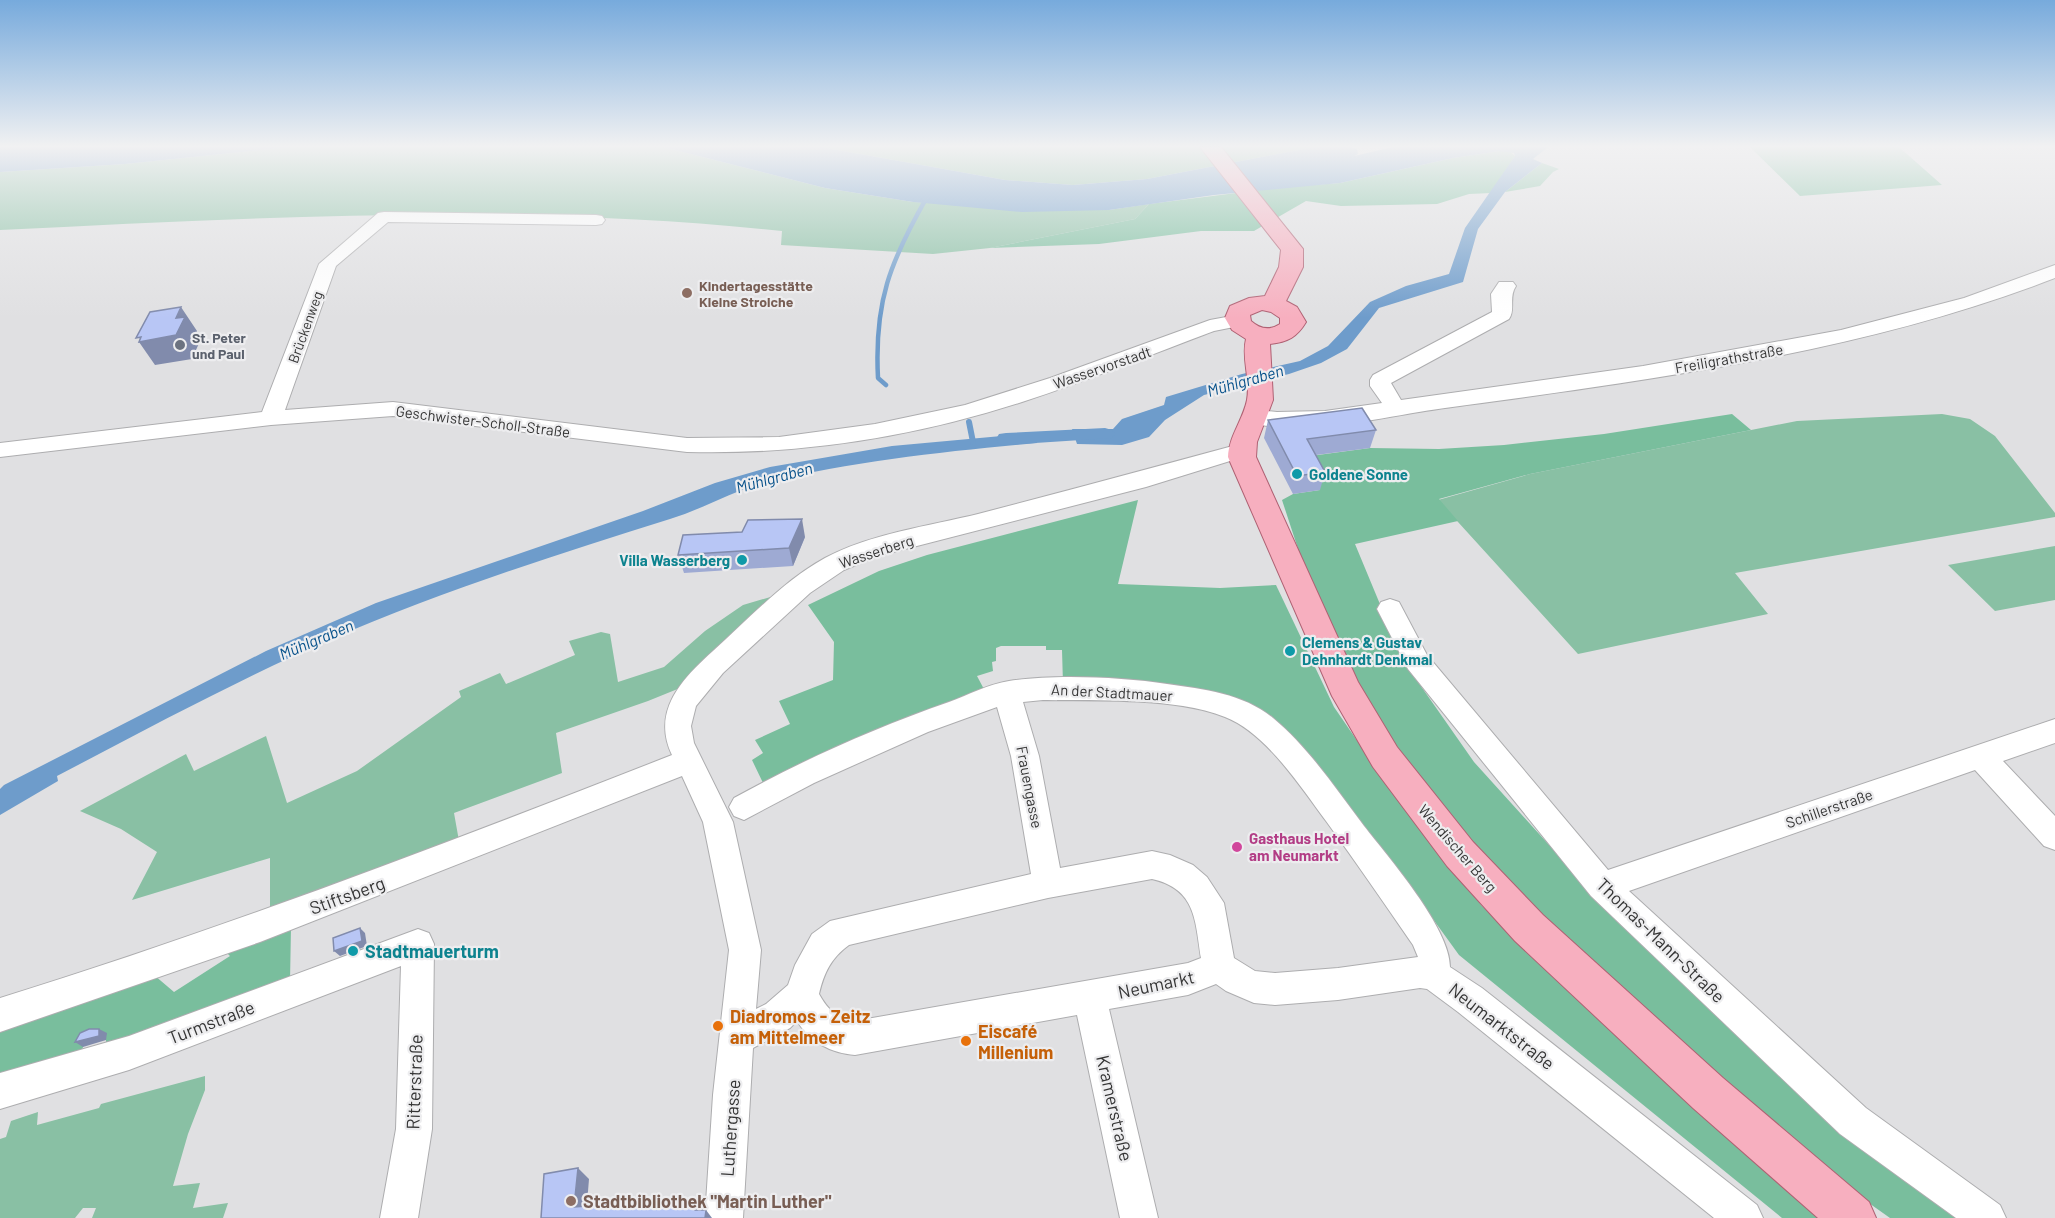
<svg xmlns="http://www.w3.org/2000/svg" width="2055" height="1218" viewBox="0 0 2055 1218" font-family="Barlow,sans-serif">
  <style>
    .green { fill: #89c0a4 }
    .forest { fill: #79be9d }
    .water { fill: #6e9ccb }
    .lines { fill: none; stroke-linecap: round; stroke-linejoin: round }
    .stream-far1 { stroke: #6e9ccb; stroke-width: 4.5 }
    .stream { stroke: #6e9ccb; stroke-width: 6 }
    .canal { fill: #6e9ccb; fill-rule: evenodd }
    .minor-casing { stroke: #adadaf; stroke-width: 2 }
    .major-casing { stroke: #af6173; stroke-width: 2 }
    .minor { fill: #fff; fill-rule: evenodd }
    .major { fill: #f7afbf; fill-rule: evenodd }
    .wall { fill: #9eaad3 }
    .shaded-wall { fill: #818bac }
    .building { fill: #b8c6f5; stroke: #818bac; stroke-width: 1.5 }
    .education-dot { fill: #8d6e63; stroke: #ededef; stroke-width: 2 }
    .worship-dot { fill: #6b7280; stroke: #ededef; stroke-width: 2 }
    .culture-dot { fill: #0f9aa8; stroke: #ededef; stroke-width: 2 }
    .hotel-dot { fill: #d1479c; stroke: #ededef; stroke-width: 2 }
    .food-dot { fill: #e8710a; stroke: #ededef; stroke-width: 2 }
    .labels { text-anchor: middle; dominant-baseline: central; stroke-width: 4.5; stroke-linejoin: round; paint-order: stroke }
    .far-education-label { font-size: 14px; font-weight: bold; fill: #785e54; stroke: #ededef; text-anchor: start }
    .far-street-label { font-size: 14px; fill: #353535; stroke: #ededef }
    .far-worship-label { font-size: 14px; font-weight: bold; fill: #5b616d; stroke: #ededef; text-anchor: start }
    .street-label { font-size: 15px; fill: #353535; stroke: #ededef }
    .culture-label { font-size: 15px; font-weight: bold; fill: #0d838f; stroke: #ededef; text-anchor: start }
    .hotel-label { font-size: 15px; font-weight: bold; fill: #b23c85; stroke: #ededef; text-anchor: start }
    .water-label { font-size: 16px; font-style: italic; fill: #05508a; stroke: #ededef }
    .near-street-label { font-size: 18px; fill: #353535; stroke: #ededef }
    .near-culture-label { font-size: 18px; font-weight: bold; fill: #0d838f; stroke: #ededef; text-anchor: start }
    .near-food-label { font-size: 18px; font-weight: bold; fill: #c56008; stroke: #ededef; text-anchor: start }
    .near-education-label { font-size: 18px; font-weight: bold; fill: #785e54; stroke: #ededef; text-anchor: start }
  </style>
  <rect width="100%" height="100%" fill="#e0e0e2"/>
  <path class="green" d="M 291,147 L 663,147 L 825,188 L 913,202 L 1109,210 L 1149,204 L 1135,219 L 990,248 L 933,254 L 781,245 L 782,231 C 522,203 260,217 0,230 L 0,172 L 125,164 Z
    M 821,147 L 1314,147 L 1147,179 L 1073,185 L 1005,180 Z
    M 1942,414 L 1970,419 L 1995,436 L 2055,513 L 2055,517 L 1735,573 L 1768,614 L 1578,654 L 1438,500 L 1530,474 L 1797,421 Z
    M 2055,546 L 2055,600 L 1995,611 L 1948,565 Z
    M 784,593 L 685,686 L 648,701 L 556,733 L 562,773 L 454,813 L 459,841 L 270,910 L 270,858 L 132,900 L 157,852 L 121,829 L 80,811 L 186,754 L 194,771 L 266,736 L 287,803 L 357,771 L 461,697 L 459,691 L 500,673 L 506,684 L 575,655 L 569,641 L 601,632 L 610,634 L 618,682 L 664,667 L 705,631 L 743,605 Z
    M 205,1076 L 205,1090 L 188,1134 L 173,1186 L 200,1183 L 193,1208 L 228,1203 L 223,1218 L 92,1218 L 96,1208 L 83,1208 L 75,1218 L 0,1218 L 0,1139 L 6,1137 L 11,1121 L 38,1112 L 37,1125 L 99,1108 L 101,1104 Z"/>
  <path class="forest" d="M 1750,147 L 1899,147 L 1942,185 L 1800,196 Z
    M 1500,151 L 1509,151 L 1515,156 L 1491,193 L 1469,194 L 1437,204 L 1341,206 L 1306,201 L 1254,231 L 1201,231 L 1099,244 L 990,248 L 1135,219 L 1149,204 L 1284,187 L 1340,183 L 1453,158 Z
    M 1542,163 L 1559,169 L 1553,172 L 1540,186 L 1505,192 Z
    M 1732,414 L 1751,430 L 1530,474 L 1439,499 L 1458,521 L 1355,544 L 1404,662 L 1474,762 L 1587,887 L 1815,1110 L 1966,1218 L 1890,1218 L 1859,1196 L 1589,969 L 1439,806 L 1387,735 L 1338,651 L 1304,567 L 1282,500 L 1293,494 L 1320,490 L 1303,457 L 1370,448 L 1439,449 L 1504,445 L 1604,434 Z
    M 1138,500 L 1118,584 L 1220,588 L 1276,585 L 1334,707 L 1402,806 L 1482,906 L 1603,1022 L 1823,1218 L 1782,1218 L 1459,955 L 1430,915 L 1254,709 L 1063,684 L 1062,650 L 1046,650 L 1046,646 L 1001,646 L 996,648 L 996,661 L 992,662 L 993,671 L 977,676 L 986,693 L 765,787 L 752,760 L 763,753 L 755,740 L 790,724 L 779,701 L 833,680 L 834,642 L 808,605 L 879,571 L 927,555 Z
    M 291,926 L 290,982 L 166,1028 L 106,1043 L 106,1037 L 84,1044 L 82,1050 L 0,1082 L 0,1023 L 154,975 L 174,992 L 230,956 L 223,949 Z"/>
  <path class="water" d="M 0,147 L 291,147 L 125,164 L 0,172 Z
    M 663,147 L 821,147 L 1005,180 L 1073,185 L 1147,179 L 1314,147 L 1351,147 L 1357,149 L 1358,154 L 1354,156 L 1393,147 L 1548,147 L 1533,159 L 1542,163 L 1505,192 L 1478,229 L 1463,282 L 1379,308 L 1347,349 L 1321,363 L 1289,374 L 1204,395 L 1165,420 L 1149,437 L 1122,445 L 1077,444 L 1072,429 L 1113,429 L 1122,419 L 1164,405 L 1166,397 L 1242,374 L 1300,361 L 1328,346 L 1370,302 L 1406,286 L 1449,274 L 1465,228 L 1515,156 L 1514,153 L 1500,151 L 1453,158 L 1340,183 L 1214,195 L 1109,210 L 1022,212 L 913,202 L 825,188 Z
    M 1035,433 L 1037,443 C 949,451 854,461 768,482 C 734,490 703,509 670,519 C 555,555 440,592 329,640 C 236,681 147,729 57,776 L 58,781 L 0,815 L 0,789 L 4,785 L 266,651 L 376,603 L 643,511 L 715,483 L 770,467 L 892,446 Z"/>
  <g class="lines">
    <path class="stream-far1" d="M 886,385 L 878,378 C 874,302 890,262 927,197"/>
    <path class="stream" d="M 969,422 L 973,442"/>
    <path class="canal" d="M 1105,428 L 1112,430 L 1115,434 L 1112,438 L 1006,445 L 999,444 L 996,439 L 999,434 L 1006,433 Z"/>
    <defs>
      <path id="minor" d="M 384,212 L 596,215 L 602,216 L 605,220 L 602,224 L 596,225 L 388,222 L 336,266 L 285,410 L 393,402 L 687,438 L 779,437 L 875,424 L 965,405 L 1050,378 L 1210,320 L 1237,315 L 1244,317 L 1247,321 L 1244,325 L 1214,331 C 1150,355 1087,381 1022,402 C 914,437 801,455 687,452 L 393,416 L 271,425 L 0,457 L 0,443 L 262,412 L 319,264 L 378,213 Z
        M 2055,265 L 2055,278 C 1861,353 1650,380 1445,408 C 1385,416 1307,438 1247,422 L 1244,417 L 1247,412 L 1255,410 L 1277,412 L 1325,411 L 1382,403 L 1370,386 L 1370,380 L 1373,375 L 1492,312 L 1491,294 L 1499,282 L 1513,282 L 1516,286 C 1508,298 1516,309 1509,319 L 1391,383 L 1401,400 L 1643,366 L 1841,330 L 1964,298 Z
        M 1241,446 L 1249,448 L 1252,453 L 1249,458 L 1230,461 L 1146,487 L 878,556 L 844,570 L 810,593 L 723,673 L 696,706 L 691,726 L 694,743 L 733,822 L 761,950 L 756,1009 L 766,1004 L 788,985 L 795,965 L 812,934 L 830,921 L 1031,874 L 1011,756 L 997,707 L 928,732 L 814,783 L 744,820 L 734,816 L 729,807 L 734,798 C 803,760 874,728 949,702 C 968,695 989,684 1009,681 C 1053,674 1122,677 1167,684 C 1204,689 1244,694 1273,718 C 1309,748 1336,789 1364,826 C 1389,858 1450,928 1450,967 L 1482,988 L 1757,1205 L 1763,1218 L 1714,1218 L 1458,1012 L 1427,989 L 1420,988 L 1338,1000 L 1275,1005 L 1254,1003 L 1226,991 L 1216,984 L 1188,995 L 1109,1009 L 1158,1218 L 1120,1218 L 1077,1015 L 855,1055 C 831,1053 810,1042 797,1021 L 790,1028 L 753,1048 L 743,1218 L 705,1218 L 713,1095 L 729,950 L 703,822 L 682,776 L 260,942 L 0,1032 L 0,998 C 228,927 450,842 672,755 C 651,711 682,679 713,651 C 749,619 783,581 825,558 C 869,534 929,526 978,514 C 1062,492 1145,470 1229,447 ZM 1043,700 C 1097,701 1175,697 1225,717 C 1266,733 1300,786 1326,821 C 1356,862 1384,903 1413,945 L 1418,957 L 1338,968 L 1275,973 L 1255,971 L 1234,958 L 1224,903 L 1207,877 L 1193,865 L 1170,855 L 1152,851 L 1060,868 L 1039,756 L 1023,702 ZM 1152,879 C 1196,889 1195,920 1201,958 L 1188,963 L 855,1021 C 837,1019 828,1010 819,994 C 824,973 831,958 849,945 L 1048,898 Z
        M 1390,599 L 1399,602 L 1427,655 L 1608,870 L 2055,719 L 2055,743 L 2003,761 L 2055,816 L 2055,850 L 2044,846 L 1975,770 L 1629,891 L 1866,1108 L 2000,1205 L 2006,1218 L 1956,1218 L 1840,1134 L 1591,896 L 1408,669 L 1377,609 L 1381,602 Z
        M 418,929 L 429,933 L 434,944 L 432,1129 L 418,1218 L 380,1218 L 396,1129 L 401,966 L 129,1070 L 0,1109 L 0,1073 L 129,1036 Z"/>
      <path id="major" d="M 1200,147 L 1221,147 L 1303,249 L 1303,267 L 1286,301 L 1297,307 L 1306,322 C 1297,337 1288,342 1270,344 L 1273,400 L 1257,442 L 1256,457 L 1358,682 L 1397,747 L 1473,842 L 1543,915 L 1723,1078 L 1869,1202 L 1876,1218 L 1818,1218 L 1693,1108 L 1515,941 L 1447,866 L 1373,767 L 1332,696 L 1228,457 C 1229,436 1243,420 1247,400 C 1251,379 1241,359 1246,339 L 1232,330 L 1225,318 L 1230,306 L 1249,298 L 1265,296 L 1279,267 L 1281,250 ZM 1262,310 L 1271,312 L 1280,318 L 1280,324 C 1269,331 1260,329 1251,321 L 1250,315 Z"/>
    </defs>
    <use href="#minor" class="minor-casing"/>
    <use href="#major" class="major-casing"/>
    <use href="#minor" class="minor"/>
    <use href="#major" class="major"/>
  </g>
  <path class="wall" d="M 1268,420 L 1376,430 L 1370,448 L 1316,455 L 1325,472 L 1320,490 L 1293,494 L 1264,438 Z
    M 805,537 L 793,566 L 684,573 L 678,555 Z"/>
  <path class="shaded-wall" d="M 181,307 L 197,331 L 196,334 L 200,341 L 192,359 L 155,365 L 139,342 L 176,318 Z
    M 802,519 L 805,537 L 793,566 L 789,548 Z
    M 360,928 L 365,933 L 367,946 L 340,956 L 334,951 Z
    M 99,1029 L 107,1033 L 106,1040 L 83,1047 L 75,1042 Z
    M 578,1168 L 589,1179 L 586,1216 L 574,1207 Z
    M 695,1199 L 703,1209 L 703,1218 L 695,1210 Z
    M 706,1210 L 712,1218 L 705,1218 Z"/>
  <path class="building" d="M 181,307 L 176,318 L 185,317 L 176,335 L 139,342 L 141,337 L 136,338 L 150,312 Z
    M 1362,408 L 1376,430 L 1307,439 L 1325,472 L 1297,476 L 1268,420 Z
    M 802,519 L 789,548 L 678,555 L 683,535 L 742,532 L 748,520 Z
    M 360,928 L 362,941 L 334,951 L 333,938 Z
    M 89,1029 L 99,1029 L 99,1036 L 75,1042 L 80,1033 Z
    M 578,1168 L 574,1207 L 695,1199 L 695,1210 L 706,1210 L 705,1218 L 541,1218 L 544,1174 Z"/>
  <linearGradient id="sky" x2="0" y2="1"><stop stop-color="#77aadc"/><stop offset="0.46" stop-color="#f1f1f2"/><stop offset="1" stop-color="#f1f1f2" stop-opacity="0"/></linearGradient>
  <rect width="2055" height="318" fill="url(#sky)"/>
  <g class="education-dot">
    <circle cx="687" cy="293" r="6"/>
    <circle cx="571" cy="1201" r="6"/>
  </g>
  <circle class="worship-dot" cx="180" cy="345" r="6"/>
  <g class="culture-dot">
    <circle cx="1297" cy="474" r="6"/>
    <circle cx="742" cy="560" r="6"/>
    <circle cx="1290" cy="651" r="6"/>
    <circle cx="353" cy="951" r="6"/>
  </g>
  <circle class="hotel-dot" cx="1237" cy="847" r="6"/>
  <g class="food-dot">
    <circle cx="718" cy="1026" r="6"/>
    <circle cx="966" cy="1041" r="6"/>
  </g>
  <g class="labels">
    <g class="far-education-label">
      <text x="699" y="285">Kindertagesstätte<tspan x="699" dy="16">Kleine Strolche</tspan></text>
    </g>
    <g class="far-street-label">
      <text transform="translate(305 327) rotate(-70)">Brückenweg</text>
    </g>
    <g class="far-worship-label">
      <text x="192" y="337">St. Peter<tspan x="192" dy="16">und Paul</tspan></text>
    </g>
    <g class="street-label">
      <text transform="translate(1729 358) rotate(-10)">Freiligrathstraße</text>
      <text transform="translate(1102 367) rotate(-19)">Wasservorstadt</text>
      <text transform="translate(483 421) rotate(7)">Geschwister-Scholl-Straße</text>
      <text transform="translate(876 551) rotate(-18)">Wasserberg</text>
      <text transform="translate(1112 692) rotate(3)">An der Stadtmauer</text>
      <text transform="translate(1030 787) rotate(79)">Frauengasse</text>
      <text transform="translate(1829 808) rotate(-19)">Schillerstraße</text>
      <text transform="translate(1458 848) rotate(49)">Wendischer Berg</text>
    </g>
    <g class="culture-label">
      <text x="1309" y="474">Goldene Sonne</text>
      <text x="730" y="560" text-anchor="end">Villa Wasserberg</text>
      <text x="1302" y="642">Clemens &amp; Gustav<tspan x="1302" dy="17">Dehnhardt Denkmal</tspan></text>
    </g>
    <g class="hotel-label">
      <text x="1249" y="838">Gasthaus Hotel<tspan x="1249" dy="17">am Neumarkt</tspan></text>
    </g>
    <g class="water-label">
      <text transform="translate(1245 380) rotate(-16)">Mühlgraben</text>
      <text transform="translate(774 477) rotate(-15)">Mühlgraben</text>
      <text transform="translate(316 639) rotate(-23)">Mühlgraben</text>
    </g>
    <g class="near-street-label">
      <text transform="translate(347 895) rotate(-20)">Stiftsberg</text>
      <text transform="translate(1661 940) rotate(44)">Thomas-Mann-Straße</text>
      <text transform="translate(1156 984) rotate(-12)">Neumarkt</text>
      <text transform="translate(211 1022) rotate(-21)">Turmstraße</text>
      <text transform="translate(1502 1026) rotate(38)">Neumarktstraße</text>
      <text transform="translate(414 1082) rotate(-88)">Ritterstraße</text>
      <text transform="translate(1115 1108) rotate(77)">Kramerstraße</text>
      <text transform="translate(730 1128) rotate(-86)">Luthergasse</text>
    </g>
    <g class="near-culture-label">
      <text x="365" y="951">Stadtmauerturm</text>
    </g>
    <g class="near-food-label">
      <text x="730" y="1016">Diadromos - Zeitz<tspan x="730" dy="21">am Mittelmeer</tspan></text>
      <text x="978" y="1031">Eiscafé<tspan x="978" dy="21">Millenium</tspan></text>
    </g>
    <g class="near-education-label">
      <text x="583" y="1201">Stadtbibliothek "Martin Luther"</text>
    </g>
  </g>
</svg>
